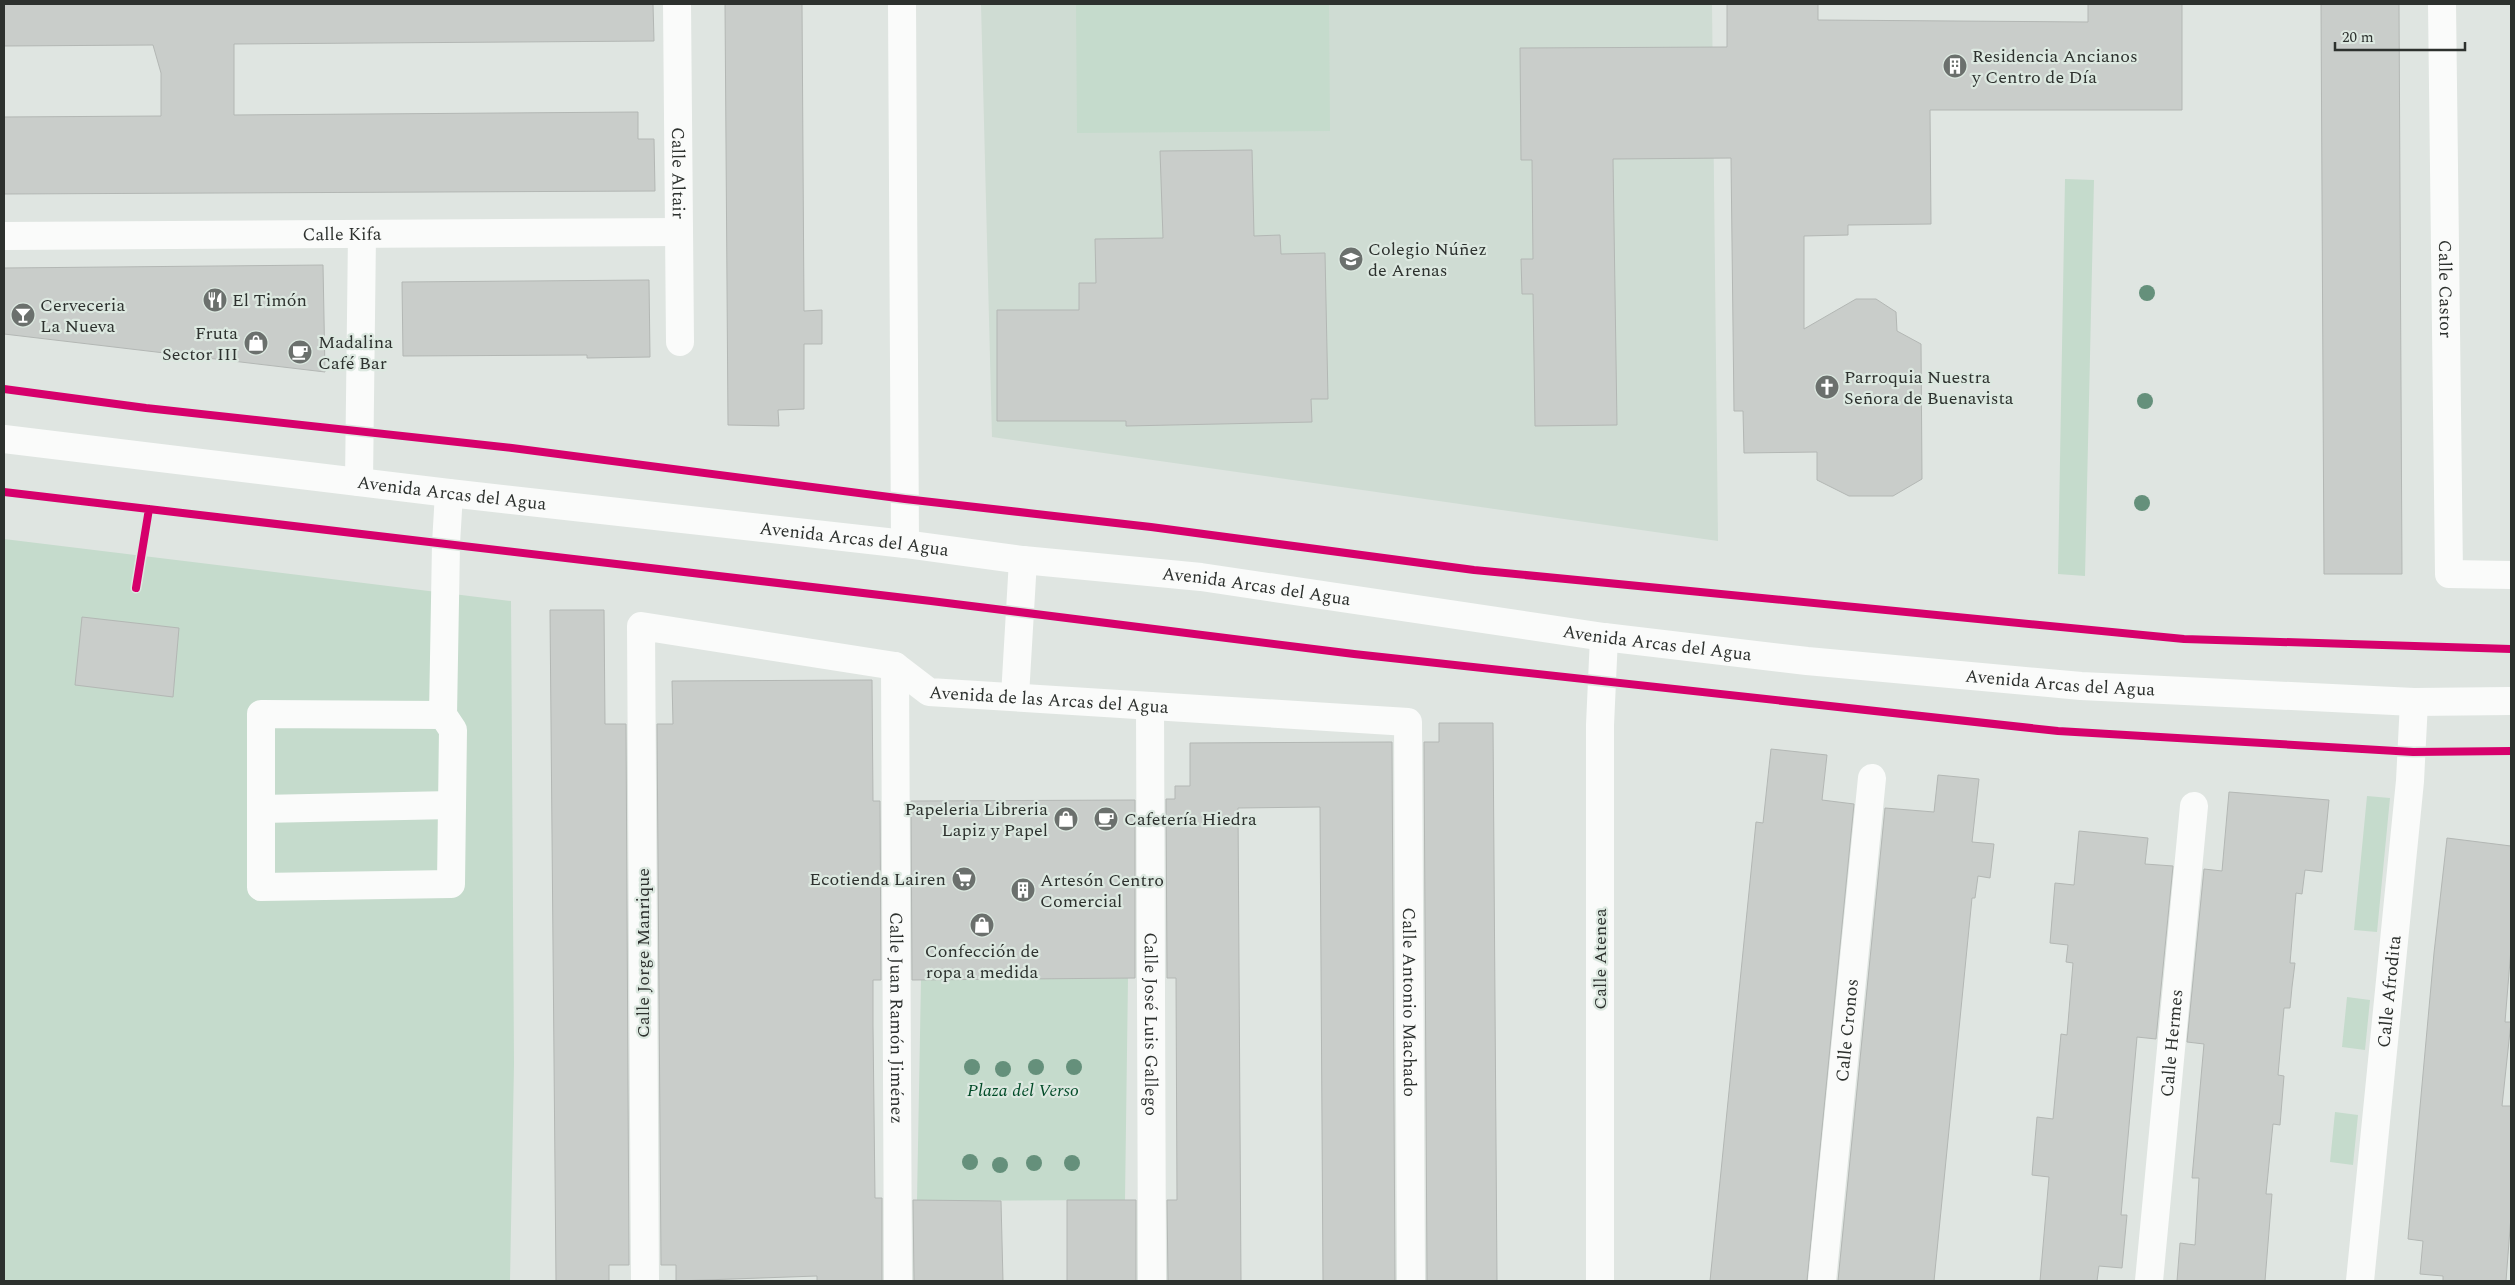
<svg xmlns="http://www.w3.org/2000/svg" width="2515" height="1285" viewBox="0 0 2515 1285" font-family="Spectral,serif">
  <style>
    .built { fill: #cfdcd3 }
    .green { fill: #c5dbcc }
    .building { fill: #c9cdca; stroke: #b3b7b4 }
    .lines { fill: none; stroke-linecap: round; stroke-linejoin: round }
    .minor { stroke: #fafbfa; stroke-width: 28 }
    .cycleway-casing { stroke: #dce8e0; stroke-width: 11 }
    .cycleway { stroke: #d6006c; stroke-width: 8 }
    .tree { fill: #65907b }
    .labels { text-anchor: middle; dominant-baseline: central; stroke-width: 4.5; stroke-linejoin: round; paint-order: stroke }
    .poi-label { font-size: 18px; fill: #2d312e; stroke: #dce8e0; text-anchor: start }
    .street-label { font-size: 18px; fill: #2d312e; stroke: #dce8e0 }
    .park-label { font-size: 18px; font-style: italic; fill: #024b28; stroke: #dce8e0 }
  </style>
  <rect width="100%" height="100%" fill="#dfe5e1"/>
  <path class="built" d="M 981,4 L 1712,4 L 1718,541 L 992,437 Z"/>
  <path class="green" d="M 1076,4 L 1329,4 L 1330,131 L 1077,133 Z
    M 2065,179 L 2094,180 L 2085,576 L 2058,574 Z
    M 4,539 L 511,601 L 514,1064 L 510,1281 L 4,1281 Z
    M 2367,796 L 2390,798 L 2377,932 L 2354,930 Z
    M 1128,978 L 1125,1200 L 917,1201 L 921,980 Z
    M 2347,997 L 2370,1000 L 2365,1050 L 2342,1047 Z
    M 2335,1112 L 2358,1115 L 2353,1165 L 2330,1162 Z"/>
  <path class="building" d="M 4,4 L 653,4 L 654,41 L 234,44 L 234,115 L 638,112 L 638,139 L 654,139 L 655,191 L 4,194 L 4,117 L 161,116 L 161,73 L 153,45 L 4,46 Z
    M 725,4 L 802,4 L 804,311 L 822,310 L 822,344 L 804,344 L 804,409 L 778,410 L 779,426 L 728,425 Z
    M 1727,4 L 1818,4 L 1818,20 L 2088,22 L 2088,4 L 2182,4 L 2182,110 L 1930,110 L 1931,224 L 1848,225 L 1848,235 L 1804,236 L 1804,329 L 1856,299 L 1876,299 L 1896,312 L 1897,331 L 1921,344 L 1922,479 L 1893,496 L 1849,496 L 1817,480 L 1817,452 L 1744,453 L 1743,411 L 1734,411 L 1731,158 L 1613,159 L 1617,425 L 1535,426 L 1533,294 L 1522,294 L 1521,259 L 1533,259 L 1532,160 L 1521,160 L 1520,48 L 1727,47 Z
    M 2321,4 L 2399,4 L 2402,574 L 2324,574 Z
    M 1252,150 L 1254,236 L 1280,235 L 1281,254 L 1325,253 L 1328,399 L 1311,399 L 1312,422 L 1126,426 L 1126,421 L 997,421 L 997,310 L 1079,310 L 1079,283 L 1096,283 L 1095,239 L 1163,238 L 1160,151 Z
    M 323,265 L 325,372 L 4,334 L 4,268 Z
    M 649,280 L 650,357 L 587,358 L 587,355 L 403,356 L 402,282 Z
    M 550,610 L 604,610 L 605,724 L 626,724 L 629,1265 L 609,1265 L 609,1281 L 556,1281 Z
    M 82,617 L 179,628 L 173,697 L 75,685 Z
    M 872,680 L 873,801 L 880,801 L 881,980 L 873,980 L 873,1026 L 875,1198 L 882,1198 L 882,1281 L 817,1281 L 817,1276 L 676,1281 L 676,1265 L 661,1265 L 657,724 L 673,724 L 672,681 Z
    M 1439,723 L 1493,723 L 1497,1281 L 1427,1281 L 1424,742 L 1439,742 Z
    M 1392,742 L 1395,1281 L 1323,1281 L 1320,807 L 1238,808 L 1241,1281 L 1168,1281 L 1167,1200 L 1177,1200 L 1176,978 L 1167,978 L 1166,799 L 1175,799 L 1175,786 L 1190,786 L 1190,743 Z
    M 1771,749 L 1827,755 L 1822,800 L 1854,804 L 1807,1281 L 1710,1281 L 1756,822 L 1763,823 Z
    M 1938,775 L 1979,779 L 1972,842 L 1994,844 L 1990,878 L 1978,876 L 1975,898 L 1972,898 L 1934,1281 L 1838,1281 L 1885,808 L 1934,812 Z
    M 2229,792 L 2329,800 L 2322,872 L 2305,870 L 2302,894 L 2296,893 L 2290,963 L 2295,963 L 2292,987 L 2290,1008 L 2284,1008 L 2278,1075 L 2284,1076 L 2280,1125 L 2273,1124 L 2266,1194 L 2272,1194 L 2265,1281 L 2177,1281 L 2180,1243 L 2195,1245 L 2199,1178 L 2192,1178 L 2204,1044 L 2187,1042 L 2204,869 L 2222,871 Z
    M 1135,800 L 1135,978 L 912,980 L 911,801 Z
    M 2079,831 L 2148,838 L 2145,864 L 2173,866 L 2156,1039 L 2137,1037 L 2121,1215 L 2127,1215 L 2122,1268 L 2099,1266 L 2097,1281 L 2040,1281 L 2049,1177 L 2032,1175 L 2037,1117 L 2053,1119 L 2061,1034 L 2067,1035 L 2073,963 L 2066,962 L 2068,945 L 2050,943 L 2055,883 L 2074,885 Z
    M 2447,838 L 2511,846 L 2511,949 L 2505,1022 L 2511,1022 L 2502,1106 L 2511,1106 L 2511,1216 L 2506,1281 L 2443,1281 L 2443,1276 L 2420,1274 L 2423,1241 L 2408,1239 L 2434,953 Z
    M 913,1200 L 1001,1201 L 1003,1281 L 914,1281 Z
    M 1067,1200 L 1136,1200 L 1136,1281 L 1067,1281 Z"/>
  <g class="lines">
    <g class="minor">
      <path id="s1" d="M 677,4 L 680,342"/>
      <path d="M 902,4 L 905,544"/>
      <path id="s2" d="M 2442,4 L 2449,574 L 2511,575"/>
      <path id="s3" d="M 4,236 L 679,232"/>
      <path id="s4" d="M 4,439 L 449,493 L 905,544 L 1023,560 L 1201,577 L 1604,637 L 1807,661 L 2081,686 L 2414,702 L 2511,701"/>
      <path d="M 359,482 L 362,234"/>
      <path id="s5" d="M 895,666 L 898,1281"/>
      <path d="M 1015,696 L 1023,560"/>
      <path id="s6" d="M 1150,706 L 1152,1281"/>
      <path d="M 443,715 L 453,730 L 451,884 L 261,887 L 261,714 L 443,715 L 446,544 L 449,493"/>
      <path d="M 261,809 L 452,805"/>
      <path id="s7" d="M 645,1281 L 641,626 L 895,666 L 929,692 L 1408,722 L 1411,1281"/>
      <path d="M 1600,1281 L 1600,725 L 1604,637"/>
      <path id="s8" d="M 1822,1281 L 1872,778"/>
      <path id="s9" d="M 2149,1281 L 2194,806"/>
      <path id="s10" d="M 2360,1281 L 2410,781 L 2414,702"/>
    </g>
    <defs>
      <path id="cycleway" d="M 4,389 L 146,408 L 512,448 L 905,499 L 1151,527 L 1474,570 L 2184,639 L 2511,649
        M 4,492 L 931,601 L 1354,654 L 2058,731 L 2413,752 L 2511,751
        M 136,588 L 149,509"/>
    </defs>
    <use href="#cycleway" class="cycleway-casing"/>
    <use href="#cycleway" class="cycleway"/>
  </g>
  <g class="tree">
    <circle cx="2147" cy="293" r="8"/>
    <circle cx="2145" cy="401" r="8"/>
    <circle cx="2142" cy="503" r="8"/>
    <circle cx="972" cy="1067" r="8"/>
    <circle cx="1036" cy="1067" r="8"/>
    <circle cx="1074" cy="1067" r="8"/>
    <circle cx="1003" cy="1069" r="8"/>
    <circle cx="970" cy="1162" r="8"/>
    <circle cx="1034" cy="1163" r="8"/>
    <circle cx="1072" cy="1163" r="8"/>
    <circle cx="1000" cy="1165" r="8"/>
  </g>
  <defs>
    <symbol id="building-disc" viewBox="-11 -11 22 22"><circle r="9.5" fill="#6b706d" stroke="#dce8e0"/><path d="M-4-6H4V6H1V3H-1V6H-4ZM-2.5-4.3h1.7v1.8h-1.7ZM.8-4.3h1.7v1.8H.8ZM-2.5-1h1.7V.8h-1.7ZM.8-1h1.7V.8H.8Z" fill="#fff"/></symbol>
    <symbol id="school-disc" viewBox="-11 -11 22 22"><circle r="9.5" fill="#6b706d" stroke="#dce8e0"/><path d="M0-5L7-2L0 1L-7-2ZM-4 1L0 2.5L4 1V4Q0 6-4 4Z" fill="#fff"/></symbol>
    <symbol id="restaurant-disc" viewBox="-11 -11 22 22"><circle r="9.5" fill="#6b706d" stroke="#dce8e0"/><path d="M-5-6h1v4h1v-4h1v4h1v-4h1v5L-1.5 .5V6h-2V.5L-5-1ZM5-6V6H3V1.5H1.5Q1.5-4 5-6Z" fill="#fff"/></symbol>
    <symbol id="bar-disc" viewBox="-11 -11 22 22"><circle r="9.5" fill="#6b706d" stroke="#dce8e0"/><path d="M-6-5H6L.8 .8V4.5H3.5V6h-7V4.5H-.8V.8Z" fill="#fff"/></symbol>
    <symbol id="shop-disc" viewBox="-11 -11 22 22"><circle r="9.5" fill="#6b706d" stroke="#dce8e0"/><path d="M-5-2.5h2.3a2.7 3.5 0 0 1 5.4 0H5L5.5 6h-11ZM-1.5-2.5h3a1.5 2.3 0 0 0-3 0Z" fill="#fff"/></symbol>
    <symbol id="cafe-disc" viewBox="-11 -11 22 22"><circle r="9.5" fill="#6b706d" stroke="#dce8e0"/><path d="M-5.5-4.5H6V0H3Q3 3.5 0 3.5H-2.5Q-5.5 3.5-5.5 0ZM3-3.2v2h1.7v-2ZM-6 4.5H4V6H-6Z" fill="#fff"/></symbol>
    <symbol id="church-disc" viewBox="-11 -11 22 22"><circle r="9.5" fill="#6b706d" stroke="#dce8e0"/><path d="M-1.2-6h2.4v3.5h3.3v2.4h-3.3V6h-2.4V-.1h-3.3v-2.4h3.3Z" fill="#fff"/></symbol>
    <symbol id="supermarket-disc" viewBox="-11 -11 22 22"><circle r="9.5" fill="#6b706d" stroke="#dce8e0"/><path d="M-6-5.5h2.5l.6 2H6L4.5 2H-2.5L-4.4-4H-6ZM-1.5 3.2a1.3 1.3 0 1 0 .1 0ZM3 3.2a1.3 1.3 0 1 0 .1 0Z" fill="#fff"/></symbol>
  </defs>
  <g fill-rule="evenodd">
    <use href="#building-disc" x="1941" y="52" width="28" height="28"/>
    <use href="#school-disc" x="1337" y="245" width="28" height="28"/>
    <use href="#restaurant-disc" x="201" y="286" width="28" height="28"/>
    <use href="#bar-disc" x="9" y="301" width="28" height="28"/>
    <use href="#shop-disc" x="242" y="329" width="28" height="28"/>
    <use href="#cafe-disc" x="286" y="338" width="28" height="28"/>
    <use href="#church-disc" x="1813" y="373" width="28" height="28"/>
    <use href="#shop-disc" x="1052" y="805" width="28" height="28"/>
    <use href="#cafe-disc" x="1092" y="805" width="28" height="28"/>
    <use href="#supermarket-disc" x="950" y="865" width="28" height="28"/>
    <use href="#building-disc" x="1009" y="876" width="28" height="28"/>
    <use href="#shop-disc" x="968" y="911" width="28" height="28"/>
  </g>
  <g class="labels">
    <g class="poi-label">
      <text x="1972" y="56">Residencia Ancianos<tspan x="1972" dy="21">y Centro de Día</tspan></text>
      <text x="1368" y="249">Colegio Núñez<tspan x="1368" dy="21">de Arenas</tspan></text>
      <text x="232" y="300">El Timón</text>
      <text x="40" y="305">Cerveceria<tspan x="40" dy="21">La Nueva</tspan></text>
      <text x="238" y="333" text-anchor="end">Fruta<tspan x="238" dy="21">Sector III</tspan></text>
      <text x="318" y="342">Madalina<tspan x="318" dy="21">Café Bar</tspan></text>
      <text x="1844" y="377">Parroquia Nuestra<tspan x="1844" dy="21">Señora de Buenavista</tspan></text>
      <text x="1048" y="809" text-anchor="end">Papeleria Libreria<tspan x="1048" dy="21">Lapiz y Papel</tspan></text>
      <text x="1124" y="819">Cafetería Hiedra</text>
      <text x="946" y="879" text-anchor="end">Ecotienda Lairen</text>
      <text x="1040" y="880">Artesón Centro<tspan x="1040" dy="21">Comercial</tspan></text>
      <text x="982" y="951" text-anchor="middle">Confección de<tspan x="982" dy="21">ropa a medida</tspan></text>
    </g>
    <g class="street-label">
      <text stroke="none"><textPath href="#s1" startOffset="169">Calle Altair</textPath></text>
      <text stroke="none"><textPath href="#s3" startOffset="338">Calle Kifa</textPath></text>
      <text stroke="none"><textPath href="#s2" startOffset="285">Calle Castor</textPath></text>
      <text stroke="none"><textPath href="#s4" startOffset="451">Avenida Arcas del Agua</textPath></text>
      <text stroke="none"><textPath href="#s4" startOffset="856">Avenida Arcas del Agua</textPath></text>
      <text stroke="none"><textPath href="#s4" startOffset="1261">Avenida Arcas del Agua</textPath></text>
      <text stroke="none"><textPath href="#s4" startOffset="1666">Avenida Arcas del Agua</textPath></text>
      <text stroke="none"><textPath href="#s4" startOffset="2071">Avenida Arcas del Agua</textPath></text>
      <text stroke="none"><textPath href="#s7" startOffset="1075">Avenida de las Arcas del Agua</textPath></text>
      <text transform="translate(643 953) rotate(-90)">Calle Jorge Manrique</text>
      <text transform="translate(1600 959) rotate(-90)">Calle Atenea</text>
      <text stroke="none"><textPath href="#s10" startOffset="291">Calle Afrodita</textPath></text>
      <text stroke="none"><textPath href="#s7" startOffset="1715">Calle Antonio Machado</textPath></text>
      <text stroke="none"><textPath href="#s5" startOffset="352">Calle Juan Ramón Jiménez</textPath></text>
      <text stroke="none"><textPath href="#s6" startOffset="318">Calle José Luis Gallego</textPath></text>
      <text stroke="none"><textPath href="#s8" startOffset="252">Calle Cronos</textPath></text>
      <text stroke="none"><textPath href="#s9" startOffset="239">Calle Hermes</textPath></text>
    </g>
    <g class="park-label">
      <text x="1023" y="1090">Plaza del Verso</text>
    </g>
  </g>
  <rect width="2515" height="1285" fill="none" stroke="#2d312e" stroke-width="10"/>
  <path d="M2335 42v8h130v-8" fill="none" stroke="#2d312e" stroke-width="2.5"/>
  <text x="2342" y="42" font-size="15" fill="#2d312e" stroke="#dce8e0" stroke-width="4" paint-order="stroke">20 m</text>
</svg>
